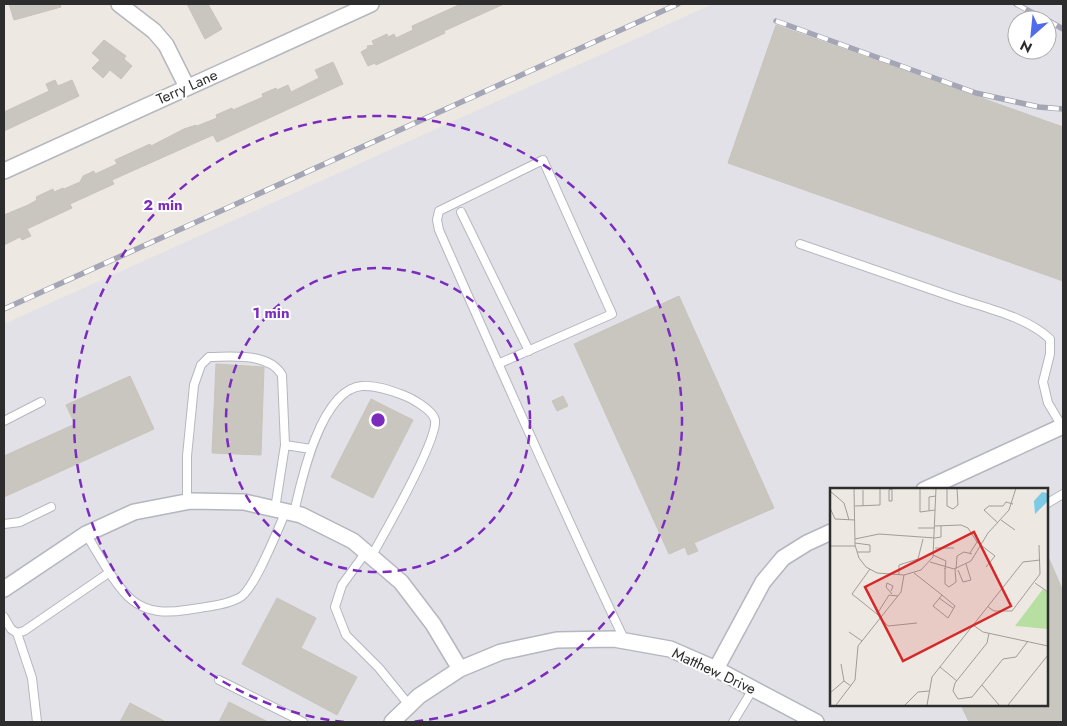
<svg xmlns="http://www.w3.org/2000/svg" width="1067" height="726" viewBox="0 0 1067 726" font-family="Jost,sans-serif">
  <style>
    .industrial { fill: #e2e1e7; fill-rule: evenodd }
    .building { fill: #c9c6bf; stroke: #c9c4ba }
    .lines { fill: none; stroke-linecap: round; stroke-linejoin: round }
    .service-casing { stroke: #b4b7bf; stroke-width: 10 }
    .minor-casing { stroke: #b4b7bf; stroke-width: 18 }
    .service { stroke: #fff; stroke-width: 8 }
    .minor { stroke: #fff; stroke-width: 15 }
    .rail-casing { stroke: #a4a6b6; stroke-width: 5.5 }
    .rail { stroke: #fff; stroke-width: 4; stroke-dasharray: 11; stroke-linecap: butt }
    .ring { fill: none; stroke: #7b2cbf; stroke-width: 2.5; stroke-dasharray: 9 6 }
    .labels { text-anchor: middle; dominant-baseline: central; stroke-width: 4; stroke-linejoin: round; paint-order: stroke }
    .street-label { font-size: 15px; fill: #2d2d2d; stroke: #fff }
    .inset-road { fill: none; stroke: #a09d99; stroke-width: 1 }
    .view { fill: #d62828; fill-opacity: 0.15; stroke: #d62828; stroke-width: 2.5 }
    .inset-edge { fill: none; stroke: #2d2d2d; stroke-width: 2.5 }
    .centre { fill: #7b2cbf; stroke: #fff; stroke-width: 2.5 }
    .ring-label { font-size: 15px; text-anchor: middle; font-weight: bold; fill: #7b2cbf; stroke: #fff; stroke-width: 4; stroke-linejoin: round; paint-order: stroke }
  </style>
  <rect width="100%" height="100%" fill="#ede8e1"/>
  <path class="industrial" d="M 713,4 L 1063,4 L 1063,722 L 4,722 L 4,324 ZM 1017,20 L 1047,20 L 1047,50 L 1017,50 ZM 831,490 L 1046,490 L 1046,705 L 831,705 Z"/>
  <path class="building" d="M 9,4 L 60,4 L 61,7 L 14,20 Z
    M 187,4 L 208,4 L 222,29 L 205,39 Z
    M 461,4 L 504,4 L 444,31 L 445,33 L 376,65 L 375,63 L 368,66 L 361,52 L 368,48 L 367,46 L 374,45 L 372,41 L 387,34 L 388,37 L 394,34 L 396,38 L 413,30 L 412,26 Z
    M 776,25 L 1063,127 L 1063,281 L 728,163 Z
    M 104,40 L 126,56 L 124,59 L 132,66 L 121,79 L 110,70 L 103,78 L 92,68 L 100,60 L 92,53 Z
    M 333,62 L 343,84 L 217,142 L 213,135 L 112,180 L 114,184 L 70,204 L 72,208 L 27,229 L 31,236 L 22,240 L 20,237 L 4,245 L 4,215 L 28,205 L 37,200 L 36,197 L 53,189 L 54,192 L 63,188 L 64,189 L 80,182 L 83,176 L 94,171 L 95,174 L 117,164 L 115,160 L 150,144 L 151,146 L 184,129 L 196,125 L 197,126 L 217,118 L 216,115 L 232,108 L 233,110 L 263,97 L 262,94 L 276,88 L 277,90 L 288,85 L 291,92 L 319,78 L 315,70 Z
    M 55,80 L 58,86 L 72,80 L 79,96 L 4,131 L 4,112 L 49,91 L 46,84 Z
    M 679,296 L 774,508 L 694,543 L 698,551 L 688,555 L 685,547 L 669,554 L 574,344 Z
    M 216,364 L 264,367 L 261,455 L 212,453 Z
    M 130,376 L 154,429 L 4,497 L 4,456 L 75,424 L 66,405 Z
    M 563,396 L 568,406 L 557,411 L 552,401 Z
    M 371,399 L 413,420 L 373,498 L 331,477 Z
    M 1046,552 L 1063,591 L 1063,722 L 969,722 L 961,705 L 1046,705 Z
    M 277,598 L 316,618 L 301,648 L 357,677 L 337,715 L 242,664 Z
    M 229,702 L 268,722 L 219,722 Z
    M 130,703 L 166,722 L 120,722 Z"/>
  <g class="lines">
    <defs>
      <path id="service" d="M 461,212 L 529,351
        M 800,244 C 852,262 904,280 956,298 C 986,308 1027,317 1050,339 L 1050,354 L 1043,382 L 1048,403 L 1063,428
        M 498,364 L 612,314 L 543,160 L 439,211 L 437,220 L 439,230 C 500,368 560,505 625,641
        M 4,421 L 41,402
        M 285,445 L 311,449
        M 187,502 L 187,456 L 194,385 L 201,365 L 209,357 C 232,357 268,352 282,375 L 285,445 L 275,509
        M 1046,504 L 1063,494
        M 294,513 C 301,481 321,389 362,386 C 376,385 390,390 403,395 C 411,398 433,410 435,420 C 438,440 384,534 371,557
        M 4,524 L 20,522 L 51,507
        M 86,534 C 98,553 115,586 132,600 C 148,613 167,613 186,610 C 204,607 223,606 239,598 C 254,591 278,529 286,511
        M 366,552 L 342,585 L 335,607 L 346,635 L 379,668 L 409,705
        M 4,617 L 11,629 L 17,633 L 24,631 L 110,572
        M 17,633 L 32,678 L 37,722
        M 219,680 L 303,722
        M 733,722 L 753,689"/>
      <path id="minor" d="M 119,4 L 154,31 L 166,45 L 187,87
        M 4,171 L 371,4
        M 924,490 L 1063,426
        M 4,589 L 86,534 L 134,512 L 191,501 L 244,502 L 301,515 L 353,541 L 401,582 L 433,624 L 460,669
        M 716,669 L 763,582 L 783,558 L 807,543 L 831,532
        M 392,722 L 419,696 L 460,669 L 501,652 L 557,640 L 614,639 L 670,649 L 716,669 L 816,722"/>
    </defs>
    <use href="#service" class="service-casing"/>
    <use href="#minor" class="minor-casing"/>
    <use href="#service" class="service"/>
    <use href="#minor" class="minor"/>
    <defs>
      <path id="rail" d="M 1016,4 L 1046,20
        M 1047,20 L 1063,29
        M 776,21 L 976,93 L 1039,107 L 1063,109
        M 4,309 L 678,4"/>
    </defs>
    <use href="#rail" class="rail-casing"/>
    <use href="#rail" class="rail"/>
  </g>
  <g class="ring">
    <circle cx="378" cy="420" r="152"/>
    <path d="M344 722A304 304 0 1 1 412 722"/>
  </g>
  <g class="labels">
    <g class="street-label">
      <text transform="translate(187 87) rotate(-24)">Terry Lane</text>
      <text transform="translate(714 671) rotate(25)">Matthew Drive</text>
    </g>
  </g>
  <g transform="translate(830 488)">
    <rect width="218" height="218" fill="#ede8e1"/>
    <path d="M 213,101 L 217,104 L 218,141 L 185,138 Z" fill="#b7dfa2"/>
    <path d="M 212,4 L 217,5 L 217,14 L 205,26 L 204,13 Z" fill="#7dcae6"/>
    <path class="inset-road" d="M 24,0 L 25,57 L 29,70 L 36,79 L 47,85 L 74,87 L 91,82 L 103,69 L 106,0M 90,0 L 90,24 L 105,22M 117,0 L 117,18 L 123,21 L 128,17 L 127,0M 62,1 L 59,2 L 59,13 L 62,13 L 62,0M 0,3 L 14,15 L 19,32M 25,18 L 50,17 L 50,0M 33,18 L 33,2M 0,20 L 5,31 L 25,32M 99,23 L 99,9 L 106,8M 171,32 L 185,42M 168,35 L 154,22 L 159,18 L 173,18 L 176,14 L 183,16M 105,38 L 131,37 L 138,40 L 147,54M 88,40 L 105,40M 105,50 L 111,49 L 111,38M 25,51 L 49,46 L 105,50M 25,55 L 40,57 L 40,64 L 27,64M 0,58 L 25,58M 105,60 L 124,60M 140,65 L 147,54 L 165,68 L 156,79M 103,67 L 116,73 L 115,81M 100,74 L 124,81 L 141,73 L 158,45 L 179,22 L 186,0M 115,80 L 115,96 L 119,99 L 126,94 L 125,81M 40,81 L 22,106 L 47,126M 126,81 L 127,68 L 134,64 L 142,66M 128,82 L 133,94 L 141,92 L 136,76M 84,85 L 112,107 L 125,118 L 118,130 L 103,118 L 112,107M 69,87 L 69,77 L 88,71 L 93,51M 205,95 L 218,104M 61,103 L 63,98 L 57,95 L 56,99 L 62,106M 68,108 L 59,107 L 47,126 L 58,138 L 87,135M 109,110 L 123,120M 158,119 L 164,123 L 182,123 L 210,86 L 209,57M 143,137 L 153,144 L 218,158M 19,144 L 32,153M 159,145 L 157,155 L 125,195 L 123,203 L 128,211 L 142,209 L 173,171 L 186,169 L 198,153M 11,176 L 14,193M 110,179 L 127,193M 152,197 L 169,217M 0,205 L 14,193 L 21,198M 6,217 L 25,192 L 28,158 L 71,104 L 74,87M 75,217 L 88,204 L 99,203M 97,217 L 102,189 L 193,74 L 210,72M 178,217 L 218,167"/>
    <path class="view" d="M 144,44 L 181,118 L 73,173 L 35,99 Z"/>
    <rect width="218" height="218" class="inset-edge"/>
  </g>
  <circle cx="378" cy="420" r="8" class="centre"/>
  <g class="ring-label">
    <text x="163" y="210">2 min</text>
    <text x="271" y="318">1 min</text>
  </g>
  <rect width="1067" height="726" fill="none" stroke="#2d2d2d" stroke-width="10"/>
  <g transform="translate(1032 35) rotate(207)"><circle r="24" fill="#ffffff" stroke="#ababab"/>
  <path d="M0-4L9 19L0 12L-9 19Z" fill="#4f6ced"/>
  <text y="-8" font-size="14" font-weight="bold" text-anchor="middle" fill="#2d2d2d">N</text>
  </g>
</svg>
